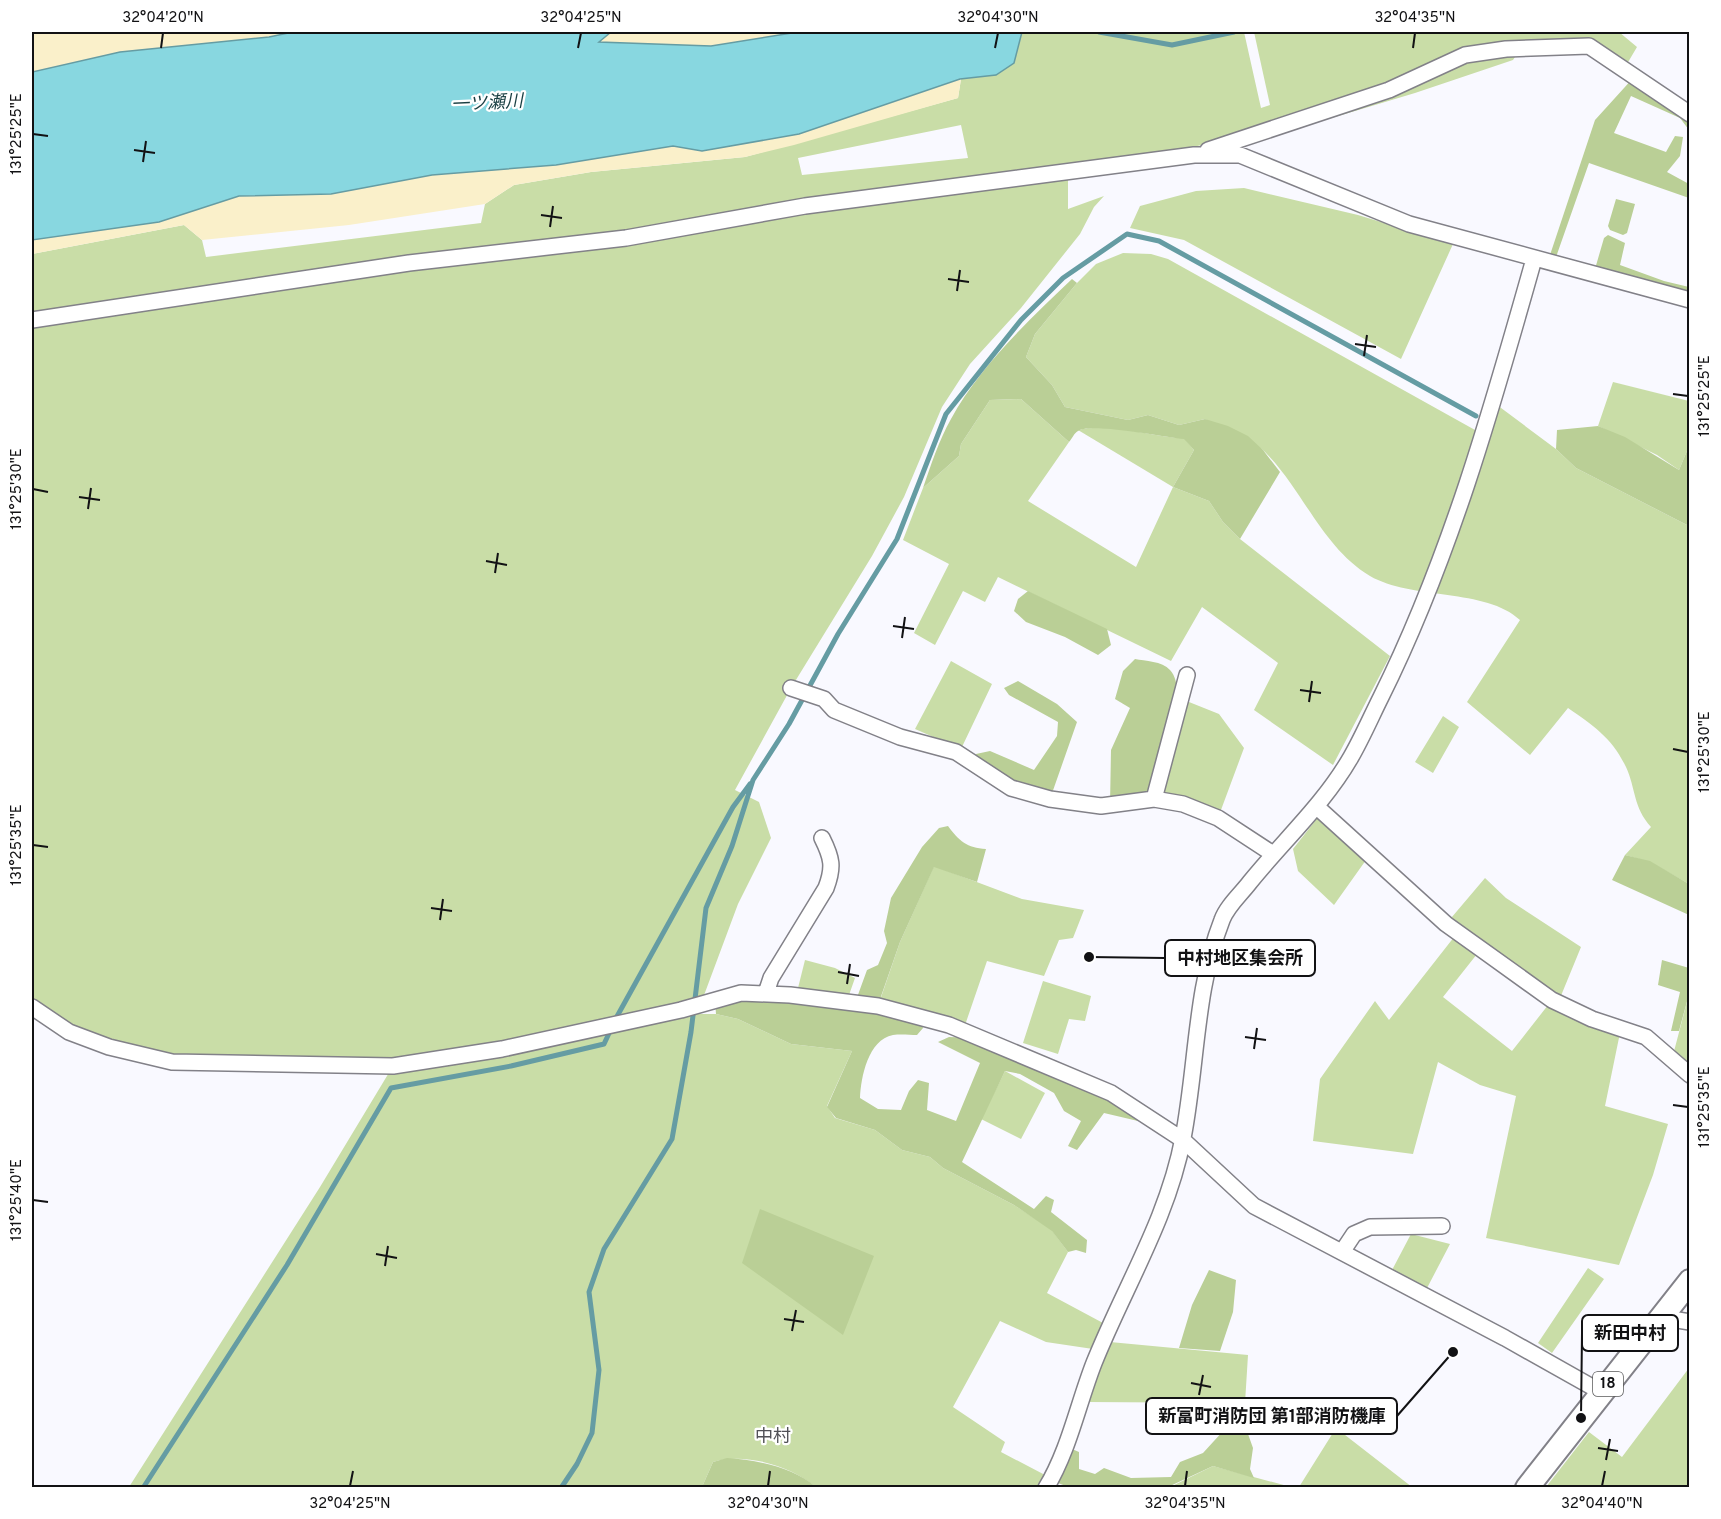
<svg xmlns="http://www.w3.org/2000/svg" width="1721" height="1519" viewBox="0 0 1721 1519" font-family="Overpass,'Noto Sans JP',sans-serif">
  <style>
    .green { fill: #c9dda7; fill-rule: evenodd }
    .forest { fill: #bacf96 }
    .sand { fill: #faf0ca }
    .water { fill: #88d7e0; stroke: #659ca3; stroke-width: 1.5 }
    .lines { fill: none; stroke-linecap: round; stroke-linejoin: round }
    .stream { stroke: #659ca3; stroke-width: 5 }
    .minor-casing { stroke: #828188; stroke-width: 18 }
    .primary-casing { stroke: #828188; stroke-width: 26 }
    .minor { stroke: #fff; stroke-width: 15 }
    .primary { stroke: #fff; stroke-width: 22 }
    .ticks { fill: none; stroke: #121214; stroke-width: 2 }
    .labels { text-anchor: middle; dominant-baseline: central; stroke-width: 4.5; stroke-linejoin: round; paint-order: stroke }
    .shield { fill: #fff; stroke: #59595a; stroke-width: 1.5 }
    .shield-label { font-size: 15px; font-weight: bold; fill: #121214 }
    .water-label { font-size: 18px; font-style: italic; fill: #193f43; stroke: #fff }
    .neighbourhood-label { font-size: 18px; fill: #515157; stroke: #fff }
    .leader { fill: none; stroke: #121214; stroke-width: 2 }
    .callout-dot { fill: #121214; stroke: #fff; stroke-width: 2 }
    .callout { fill: #fff; stroke: #121214; stroke-width: 2 }
    .callout-label { font-size: 18px; text-anchor: middle; font-weight: bold; fill: #121214 }
    .neatline { fill: none; stroke: #121214; stroke-width: 2 }
    .ticks-label { font-size: 15px; text-anchor: middle; fill: #121214 }
  </style>
  <rect width="100%" height="100%" fill="#f9f9ff"/>
  <path class="green" d="M 1022,32 L 1244,32 L 1261,108 L 1270,105 L 1254,32 L 1619,32 L 1637,47 L 1624,69 L 1589,46 L 1521,48 L 1513,60 L 1415,93 L 1242,145 L 1288,125 L 1193,147 L 1066,167 L 804,200 L 625,230 L 409,257 L 32,313 L 32,254 L 184,225 L 202,240 L 206,257 L 481,223 L 485,204 L 514,185 L 591,172 L 745,157 L 958,98 L 961,79 L 996,75 ZM 961,125 L 968,158 L 802,175 L 798,158 Z
    M 1068,178 L 1068,209 L 1104,196 L 1094,207 L 1080,234 L 1021,308 L 970,364 L 942,407 L 904,497 L 872,556 L 791,688 L 735,790 L 759,802 L 771,838 L 738,904 L 697,1014 L 716,1014 L 738,1019 L 791,1044 L 852,1051 L 827,1106 L 835,1118 L 875,1130 L 902,1150 L 930,1157 L 943,1168 L 1014,1205 L 1051,1229 L 1068,1252 L 1047,1293 L 1103,1323 L 1093,1349 L 1046,1342 L 1000,1321 L 953,1407 L 1005,1442 L 1001,1452 L 1045,1475 L 1038,1487 L 816,1487 C 791,1466 745,1452 713,1462 L 702,1487 L 129,1487 L 320,1187 L 393,1066 L 209,1064 L 109,1047 L 32,1007 L 32,325 L 805,212 Z
    M 1244,188 L 1358,215 L 1453,244 L 1401,359 L 1184,240 L 1130,228 L 1140,206 L 1196,191 Z
    M 1123,253 L 1151,254 L 1168,259 L 1484,435 L 1493,402 L 1556,449 L 1576,468 L 1689,526 L 1689,884 L 1650,862 L 1625,855 L 1651,827 C 1633,807 1636,789 1626,767 C 1612,738 1594,726 1568,708 L 1530,755 L 1467,702 L 1520,620 C 1486,588 1411,600 1370,576 C 1322,547 1303,490 1265,452 C 1252,439 1221,428 1205,419 L 1179,425 L 1148,415 L 1128,420 L 1065,407 L 1052,385 L 1026,357 L 1035,334 L 1077,283 L 1096,264 Z
    M 1613,382 L 1689,401 L 1689,446 L 1679,470 L 1657,455 L 1598,426 Z
    M 1021,399 L 1069,442 L 1028,501 L 1136,567 L 1173,487 L 1078,430 C 1108,422 1152,437 1184,438 L 1194,450 L 1173,487 L 1209,501 L 1223,522 L 1240,539 L 1390,656 L 1333,765 L 1254,710 L 1278,663 L 1202,607 L 1171,661 L 998,577 L 985,602 L 963,591 L 935,645 L 914,633 L 949,564 L 903,540 L 923,488 L 959,456 L 961,444 L 990,400 Z
    M 951,661 L 992,684 L 961,749 L 915,729 Z
    M 1179,698 L 1219,714 L 1244,748 L 1218,818 L 1154,799 Z
    M 1443,716 L 1459,727 L 1433,773 L 1415,762 Z
    M 1323,811 L 1371,853 L 1334,905 L 1298,871 L 1293,849 Z
    M 934,866 L 1022,899 L 1084,910 L 1073,938 L 1059,940 L 1044,976 L 987,961 L 963,1031 L 878,1006 L 900,942 Z
    M 1485,878 L 1506,898 L 1581,947 L 1558,1003 L 1621,1028 L 1605,1106 L 1668,1124 L 1653,1175 L 1619,1265 L 1486,1238 L 1516,1096 L 1480,1085 L 1438,1062 L 1413,1154 L 1313,1141 L 1320,1079 L 1375,1001 L 1389,1020 L 1458,932 L 1446,924 ZM 1481,949 L 1552,1000 L 1512,1051 L 1443,997 Z
    M 805,960 L 835,968 L 855,978 L 849,995 L 798,988 Z
    M 1043,981 L 1091,996 L 1085,1021 L 1069,1019 L 1058,1054 L 1023,1043 Z
    M 1689,994 L 1689,1075 L 1672,1059 Z
    M 1005,1071 L 1045,1093 L 1021,1139 L 981,1119 Z
    M 1411,1234 L 1450,1244 L 1426,1290 L 1391,1272 Z
    M 1588,1268 L 1604,1279 L 1552,1353 L 1538,1343 Z
    M 1110,1342 L 1248,1355 L 1245,1403 L 1087,1402 Z
    M 1689,1368 L 1689,1487 L 1546,1487 L 1589,1432 L 1622,1457 Z
    M 1336,1428 L 1412,1487 L 1299,1487 Z
    M 1213,1466 L 1291,1487 L 1168,1488 Z"/>
  <path class="forest" d="M 1634,77 L 1689,114 L 1689,130 L 1680,118 L 1631,96 L 1614,133 L 1666,152 L 1675,136 L 1683,137 L 1680,156 L 1667,172 L 1689,184 L 1689,198 L 1589,163 L 1555,260 L 1549,258 L 1595,120 Z
    M 1616,199 L 1635,204 L 1627,233 L 1623,235 L 1610,230 L 1608,226 Z
    M 1608,235 L 1625,243 L 1620,265 L 1664,281 L 1689,287 L 1689,296 L 1595,269 L 1604,238 Z
    M 1072,279 L 1077,283 L 1035,334 L 1026,357 L 1052,385 L 1065,407 L 1128,420 L 1148,415 L 1179,425 L 1205,419 L 1228,426 L 1248,436 L 1263,450 L 1280,472 L 1240,539 L 1223,522 L 1209,501 L 1173,487 L 1194,450 L 1184,439 C 1165,437 1088,422 1078,431 C 1074,433 1072,439 1069,442 L 1021,399 L 990,400 L 961,444 L 959,456 L 923,488 C 931,465 939,440 951,419 C 979,367 1030,319 1072,279 Z
    M 1598,426 L 1625,437 L 1679,470 L 1689,446 L 1689,526 L 1576,468 L 1556,449 L 1557,430 Z
    M 1028,591 L 1107,629 L 1111,645 L 1098,655 L 1065,637 L 1026,622 L 1014,611 L 1018,599 Z
    M 1135,659 C 1145,661 1162,661 1170,670 C 1191,692 1161,771 1154,799 L 1110,805 L 1111,750 L 1130,708 L 1115,699 L 1123,671 Z
    M 1018,681 L 1057,704 L 1077,722 L 1050,799 L 974,764 L 976,754 L 990,751 L 1034,770 L 1057,736 L 1058,722 L 1009,695 L 1004,688 Z
    M 948,826 C 959,841 967,848 986,849 L 977,882 L 934,867 L 900,942 L 878,1005 L 920,1017 L 923,1028 L 917,1035 C 910,1035 901,1034 893,1035 C 868,1040 861,1077 860,1098 L 878,1109 L 901,1110 L 909,1091 L 918,1080 L 929,1083 L 927,1110 L 956,1121 L 980,1063 L 938,1042 L 949,1037 L 979,1038 L 1144,1115 L 1138,1121 L 1104,1113 L 1077,1150 L 1068,1146 L 1081,1121 L 1064,1111 L 1054,1093 L 1020,1074 L 1005,1071 L 962,1162 L 1034,1209 L 1046,1196 L 1054,1200 L 1051,1212 L 1087,1240 L 1086,1253 L 1076,1250 L 1068,1252 L 1052,1231 L 1014,1205 L 943,1168 L 930,1157 L 902,1150 L 875,1130 L 836,1118 L 827,1107 L 852,1051 L 791,1044 L 738,1019 L 716,1014 L 715,1001 L 741,993 L 855,1003 L 867,970 L 878,965 L 887,943 L 884,931 L 891,898 L 922,847 L 939,828 Z
    M 1625,855 L 1650,861 L 1689,884 L 1689,915 L 1612,880 Z
    M 1662,960 L 1689,968 L 1689,994 L 1679,1031 L 1671,1031 L 1680,992 L 1658,985 Z
    M 760,1209 L 874,1256 L 843,1335 L 742,1263 Z
    M 1209,1270 L 1236,1280 L 1233,1312 L 1220,1351 L 1179,1348 L 1192,1305 Z
    M 1235,1418 L 1243,1420 L 1253,1448 L 1250,1469 L 1254,1478 L 1213,1466 L 1168,1487 L 1071,1488 L 1058,1483 L 1072,1449 L 1079,1452 L 1079,1469 L 1095,1474 L 1104,1468 L 1131,1478 L 1171,1477 L 1180,1462 L 1203,1453 Z
    M 727,1458 C 757,1460 793,1467 816,1487 L 702,1487 L 713,1462 Z"/>
  <path class="sand" d="M 32,32 L 293,32 L 269,37 L 120,52 L 32,72 Z
    M 611,32 L 798,32 L 711,46 L 599,42 Z
    M 961,79 L 958,98 L 794,145 L 745,157 L 591,172 L 514,185 L 485,204 L 349,225 L 202,240 L 184,225 L 32,254 L 32,240 L 159,222 L 239,196 L 331,194 L 432,175 L 556,165 L 673,146 L 702,151 L 799,134 Z"/>
  <path class="water" d="M 293,32 L 611,32 L 599,42 L 711,46 L 798,32 L 1022,32 L 1014,63 L 996,75 L 960,79 L 799,134 L 702,151 L 673,146 L 556,165 L 432,175 L 331,194 L 239,196 L 159,222 L 32,240 L 32,72 L 120,52 L 269,37 Z"/>
  <g class="lines">
    <path class="stream" d="M 1099,32 L 1172,45 L 1234,32
      M 615,1020 L 733,807 L 750,784
      M 143,1488 L 287,1265 L 391,1088 L 511,1066 L 604,1044 L 611,1029
      M 561,1488 L 577,1464 L 592,1433 L 599,1370 L 589,1292 L 604,1249 L 672,1139 L 691,1032 L 706,908 L 732,846 L 753,780 L 789,724 L 838,634 L 897,539 L 946,414 L 1021,320 L 1063,278 L 1127,234 L 1159,241 L 1476,416"/>
    <defs>
      <path id="minor" d="M 1208,150 L 1389,90 L 1465,55 L 1506,49 L 1589,46 L 1690,114
        M 32,320 L 409,263 L 626,238 L 805,206 L 1194,155 L 1240,155 L 1409,224 L 1690,300
        M 791,688 L 824,699 L 834,710 L 900,737 L 956,752 L 1011,788 L 1050,799 L 1101,806 L 1154,799 L 1183,804 L 1218,818 L 1273,854
        M 1154,799 L 1187,675
        M 1317,807 L 1446,924 L 1481,949 L 1552,1000 L 1592,1019 L 1646,1037 L 1690,1075
        M 766,993 L 771,978 L 826,888 C 834,867 832,858 822,838
        M 32,1007 L 69,1032 L 109,1047 L 172,1062 L 393,1066 L 502,1049 L 681,1010 L 741,993 L 790,995 L 878,1006 L 949,1025 L 1111,1093 L 1183,1140 L 1254,1206 L 1505,1338 L 1601,1392
        M 1342,1252 L 1354,1234 L 1370,1227 L 1442,1226
        M 1659,1317 L 1690,1322
        M 1046,1488 C 1069,1450 1078,1404 1094,1363 C 1124,1288 1168,1218 1183,1138 C 1197,1066 1195,989 1222,920 C 1227,906 1241,894 1250,882 C 1284,840 1324,804 1351,757 C 1362,738 1371,717 1381,697 C 1450,558 1492,408 1534,259"/>
      <path id="primary" d="M 1527,1488 L 1690,1281"/>
    </defs>
    <use href="#minor" class="minor-casing"/>
    <use href="#primary" class="primary-casing"/>
    <use href="#minor" class="minor"/>
    <use href="#primary" class="primary"/>
  </g>
  <path class="ticks" d="M 161,48 L 163,33M 578,48 L 581,33M 995,48 L 998,33M 1413,48 L 1415,33M 33,134 L 48,136M 134,150 L 155,153M 143,162 L 146,141M 541,215 L 562,218M 550,227 L 553,206M 948,279 L 969,282M 957,291 L 960,270M 1355,344 L 1376,347M 1364,356 L 1367,335M 1673,394 L 1688,396M 33,489 L 48,492M 79,497 L 100,500M 88,509 L 91,488M 486,561 L 507,565M 495,573 L 498,553M 893,626 L 914,629M 902,638 L 905,617M 1300,690 L 1321,693M 1309,702 L 1312,681M 1673,749 L 1688,752M 33,845 L 48,847M 431,908 L 452,911M 440,920 L 443,899M 838,972 L 859,976M 847,984 L 850,964M 1245,1037 L 1266,1040M 1254,1049 L 1257,1028M 1673,1105 L 1688,1107M 33,1200 L 48,1202M 376,1254 L 397,1258M 385,1266 L 388,1246M 784,1319 L 804,1322M 792,1331 L 796,1310M 1191,1383 L 1211,1387M 1199,1395 L 1203,1375M 1598,1448 L 1618,1451M 1606,1460 L 1610,1439M 350,1486 L 353,1471M 768,1486 L 770,1471M 1185,1486 L 1187,1471M 1602,1486 L 1605,1471"/>
  <g class="labels">
    <rect class="shield" x="1593" y="1372" width="30" height="24" rx="4.5"/>
    <g class="shield-label">
      <text x="1608" y="1384">18</text>
    </g>
    <g class="water-label">
      <text transform="translate(487 104) rotate(-3)">一ツ瀬川</text>
    </g>
    <g class="neighbourhood-label">
      <text x="773" y="1437">中村</text>
    </g>
  </g>
  <path class="leader" d="M1089 957L1165 958M1581 1418L1582 1333M1453 1352L1397 1416"/>
  <g class="callout-dot">
    <circle cx="1089" cy="957" r="6"/>
    <circle cx="1581" cy="1418" r="6"/>
    <circle cx="1453" cy="1352" r="6"/>
  </g>
  <g class="callout">
    <rect x="1165" y="940" width="150" height="36" rx="6"/>
    <rect x="1582" y="1315" width="96" height="36" rx="6"/>
    <rect x="1146" y="1398" width="251" height="36" rx="6"/>
  </g>
  <g class="callout-label">
    <text x="1240" y="964">中村地区集会所</text>
    <text x="1630" y="1339">新田中村</text>
    <text x="1272" y="1422">新富町消防団 第1部消防機庫</text>
  </g>
  <rect width="1721" height="1519" fill="none" stroke="#ffffff" stroke-width="66"/>
  <rect x="33" y="33" width="1655" height="1453" class="neatline"/>
  <g class="ticks-label">
    <text x="163" y="22">32°04'20"N</text>
    <text x="581" y="22">32°04'25"N</text>
    <text x="998" y="22">32°04'30"N</text>
    <text x="1415" y="22">32°04'35"N</text>
    <text transform="translate(16 134) rotate(-90)" y="5">131°25'25"E</text>
    <text transform="translate(1704 396) rotate(-90)" y="5">131°25'25"E</text>
    <text transform="translate(16 489) rotate(-90)" y="5">131°25'30"E</text>
    <text transform="translate(1704 752) rotate(-90)" y="5">131°25'30"E</text>
    <text transform="translate(16 845) rotate(-90)" y="5">131°25'35"E</text>
    <text transform="translate(1704 1107) rotate(-90)" y="5">131°25'35"E</text>
    <text transform="translate(16 1200) rotate(-90)" y="5">131°25'40"E</text>
    <text x="350" y="1508">32°04'25"N</text>
    <text x="768" y="1508">32°04'30"N</text>
    <text x="1185" y="1508">32°04'35"N</text>
    <text x="1602" y="1508">32°04'40"N</text>
  </g>
</svg>
